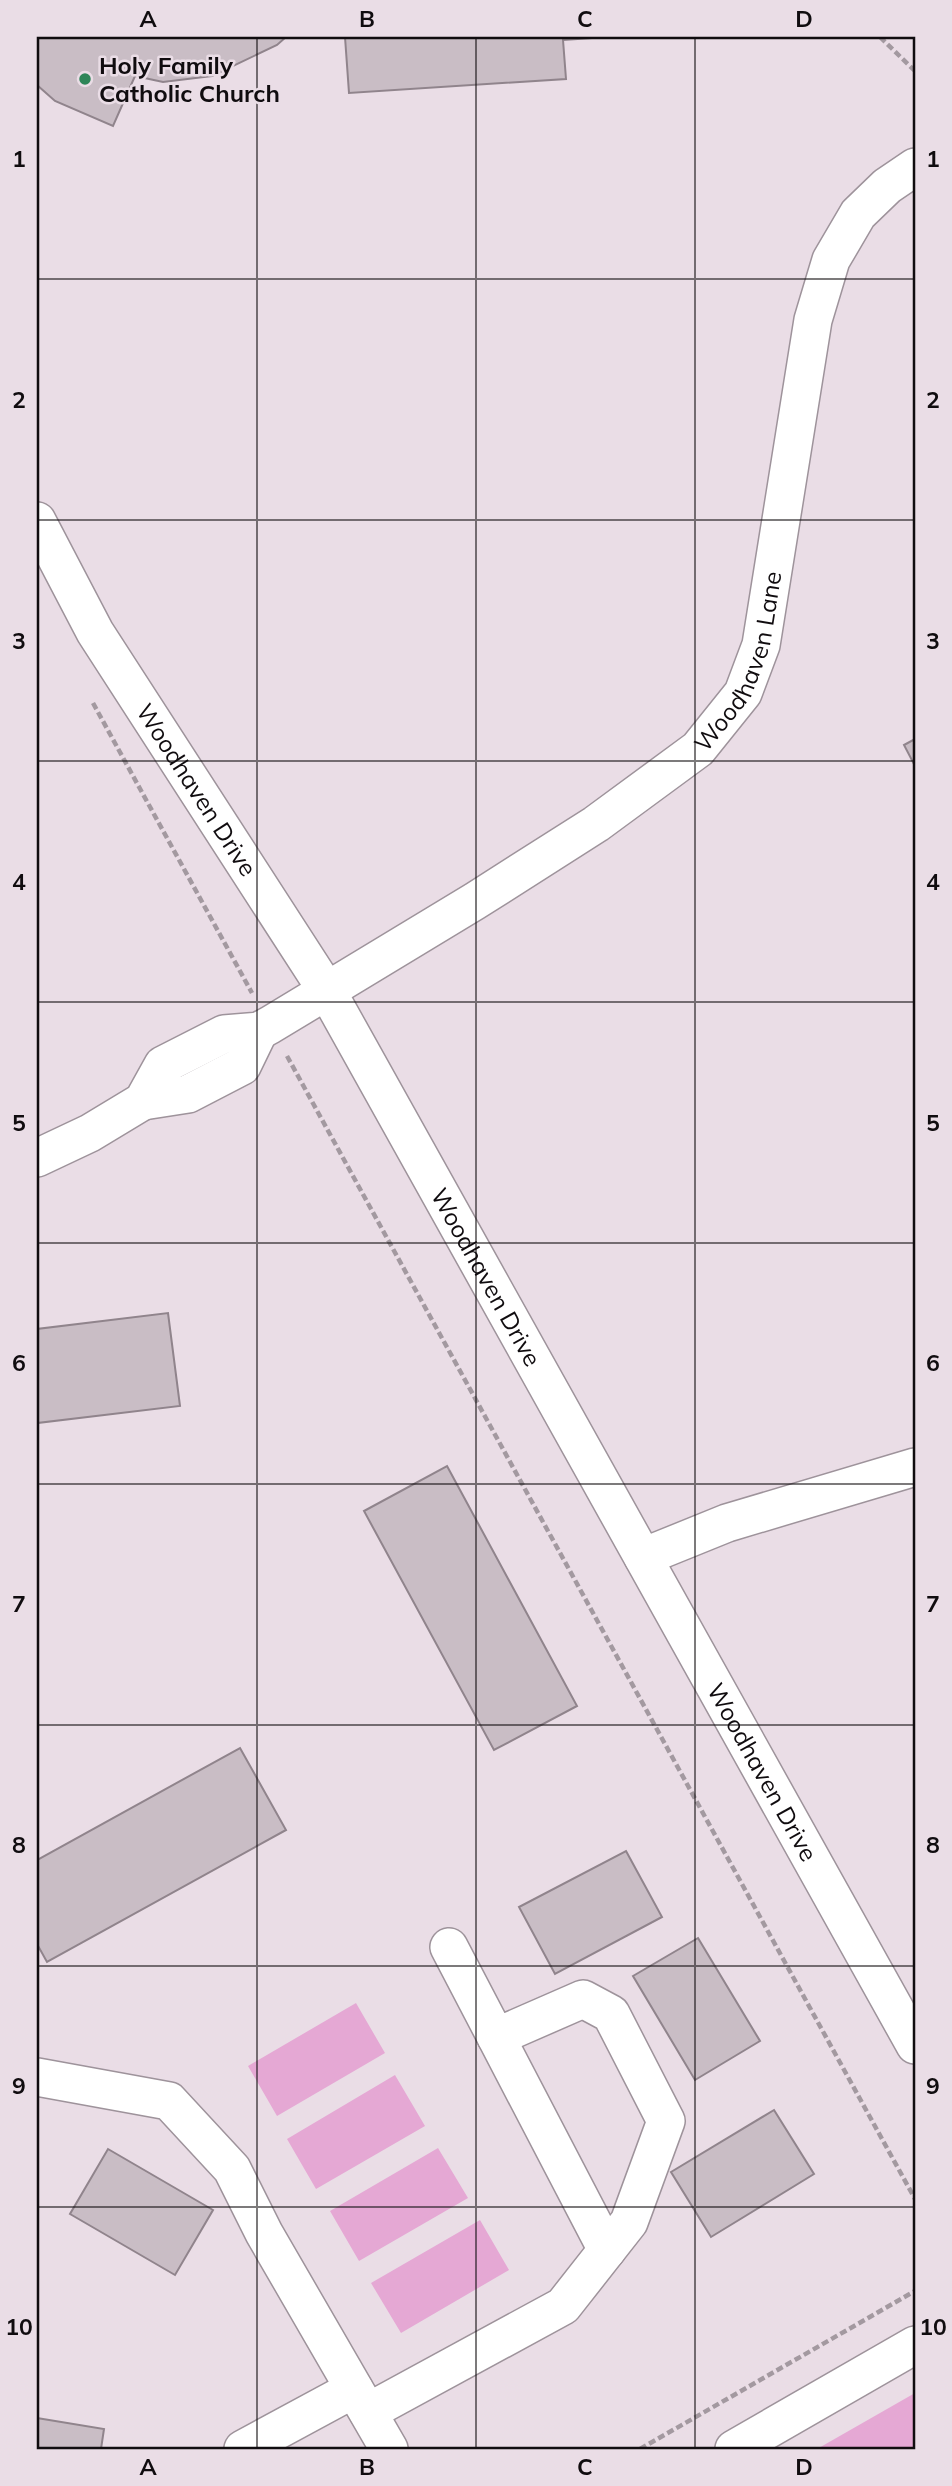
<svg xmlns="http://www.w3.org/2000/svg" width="952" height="2486" viewBox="0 0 952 2486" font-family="Mulish,sans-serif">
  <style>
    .green { fill: #e5a8d4 }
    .building { fill: #c9bdc5; stroke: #90848c; stroke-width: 2 }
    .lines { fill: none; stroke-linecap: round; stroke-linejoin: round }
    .minor-casing { stroke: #9e939b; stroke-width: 40 }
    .path { stroke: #a399a0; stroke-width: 4.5; stroke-dasharray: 7 3.5; stroke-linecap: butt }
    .minor { stroke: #fff; stroke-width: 37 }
    .grid { fill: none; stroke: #100c0f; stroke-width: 2; stroke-opacity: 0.55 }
    .poi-dot { fill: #2e8558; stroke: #eadde6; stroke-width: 2.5 }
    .labels { text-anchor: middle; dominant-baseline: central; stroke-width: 5; stroke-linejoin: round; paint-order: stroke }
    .poi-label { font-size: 24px; font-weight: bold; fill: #100c0f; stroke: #eadde6; text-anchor: start }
    .street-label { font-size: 24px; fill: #100c0f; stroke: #eadde6 }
    .neatline { fill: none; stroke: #100c0f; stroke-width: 2.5 }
    .grid-label { font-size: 23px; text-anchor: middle; font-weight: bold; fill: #100c0f }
  </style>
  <rect width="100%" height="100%" fill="#eadde6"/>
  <path class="green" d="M 356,2003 L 385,2053 L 277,2116 L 248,2066 Z
    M 395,2075 L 425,2126 L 316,2189 L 287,2139 Z
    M 438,2148 L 468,2198 L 359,2261 L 330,2211 Z
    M 480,2220 L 509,2270 L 401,2333 L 371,2283 Z
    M 915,2393 L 915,2449 L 817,2449 Z"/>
  <path class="building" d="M 37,37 L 286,37 L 277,45 L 212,76 L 163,82 L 135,76 L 113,126 L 55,101 L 37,85 Z
    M 345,37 L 607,37 L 563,40 L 566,79 L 349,93 Z
    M 915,739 L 915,766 L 904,745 Z
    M 168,1313 L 180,1406 L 37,1423 L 37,1329 Z
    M 447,1466 L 577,1706 L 494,1750 L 364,1511 Z
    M 240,1748 L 286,1830 L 47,1962 L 37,1944 L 37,1860 Z
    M 626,1851 L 662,1917 L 555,1974 L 519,1907 Z
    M 698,1938 L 760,2041 L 695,2080 L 633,1976 Z
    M 774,2110 L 814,2174 L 711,2237 L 671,2172 Z
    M 108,2149 L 213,2210 L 175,2275 L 70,2214 Z
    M 37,2418 L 104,2429 L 101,2449 L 37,2449 Z"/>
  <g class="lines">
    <defs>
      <g id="minor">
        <path id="s1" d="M 37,521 L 95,632 L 327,991 L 915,2045"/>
        <path d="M 143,1101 L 188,1094 L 242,1066 L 259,1031"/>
        <path id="s2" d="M 37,1158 L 90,1133 L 143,1101 L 163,1065 L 224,1034 L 259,1031 L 270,1025 L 475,901 L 596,824 L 698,749 L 743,693 L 761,645 L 813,320 L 831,260 L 858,214 L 887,186 L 915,167"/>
        <path d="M 643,1557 L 727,1523 L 915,1467"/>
        <path d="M 496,2037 L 607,2250"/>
        <path d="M 37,2077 L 169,2101 L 232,2169 L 264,2233 L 389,2449"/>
        <path d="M 368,2412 L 563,2306 L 629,2222 L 666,2121 L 611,2014 L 583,1999 L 496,2037 L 449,1947"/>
        <path d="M 243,2449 L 354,2389"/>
        <path d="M 734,2449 L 915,2345"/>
      </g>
    </defs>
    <use href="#minor" class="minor-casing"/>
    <path class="path" d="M 880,37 L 915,71
      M 93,703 L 252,993
      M 287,1056 L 915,2199
      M 640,2449 L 915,2291"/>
    <use href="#minor" class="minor"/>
  </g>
  <path class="grid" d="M 257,37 L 257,2449M 476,37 L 476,2449M 695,37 L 695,2449M 37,279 L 915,279M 37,520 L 915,520M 37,761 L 915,761M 37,1002 L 915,1002M 37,1243 L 915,1243M 37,1484 L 915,1484M 37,1725 L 915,1725M 37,1966 L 915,1966M 37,2207 L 915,2207"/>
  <circle class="poi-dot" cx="85" cy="79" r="7"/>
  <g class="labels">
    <g class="poi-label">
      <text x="99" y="65">Holy Family<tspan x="99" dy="28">Catholic Church</tspan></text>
    </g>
    <g class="street-label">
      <text stroke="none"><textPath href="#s2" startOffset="887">Woodhaven Lane</textPath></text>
      <text stroke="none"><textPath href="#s1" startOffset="313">Woodhaven Drive</textPath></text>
      <text stroke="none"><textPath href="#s1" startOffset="880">Woodhaven Drive</textPath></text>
      <text stroke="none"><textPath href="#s1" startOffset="1447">Woodhaven Drive</textPath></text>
    </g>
  </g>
  <rect width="952" height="2486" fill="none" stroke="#eadde6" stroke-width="77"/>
  <rect x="38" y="38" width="876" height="2410" class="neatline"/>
  <g class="grid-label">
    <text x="148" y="27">A</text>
    <text x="367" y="27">B</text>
    <text x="585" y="27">C</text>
    <text x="804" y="27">D</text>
    <text x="19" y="167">1</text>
    <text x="933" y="167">1</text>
    <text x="19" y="408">2</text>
    <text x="933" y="408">2</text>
    <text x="19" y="649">3</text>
    <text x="933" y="649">3</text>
    <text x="19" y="890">4</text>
    <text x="933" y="890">4</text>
    <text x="19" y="1131">5</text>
    <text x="933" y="1131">5</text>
    <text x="19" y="1371">6</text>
    <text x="933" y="1371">6</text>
    <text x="19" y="1612">7</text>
    <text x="933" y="1612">7</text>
    <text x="19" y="1853">8</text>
    <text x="933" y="1853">8</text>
    <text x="19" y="2094">9</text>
    <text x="933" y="2094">9</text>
    <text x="19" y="2335">10</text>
    <text x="933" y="2335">10</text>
    <text x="148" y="2475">A</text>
    <text x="367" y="2475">B</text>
    <text x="585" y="2475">C</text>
    <text x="804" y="2475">D</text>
  </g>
</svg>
